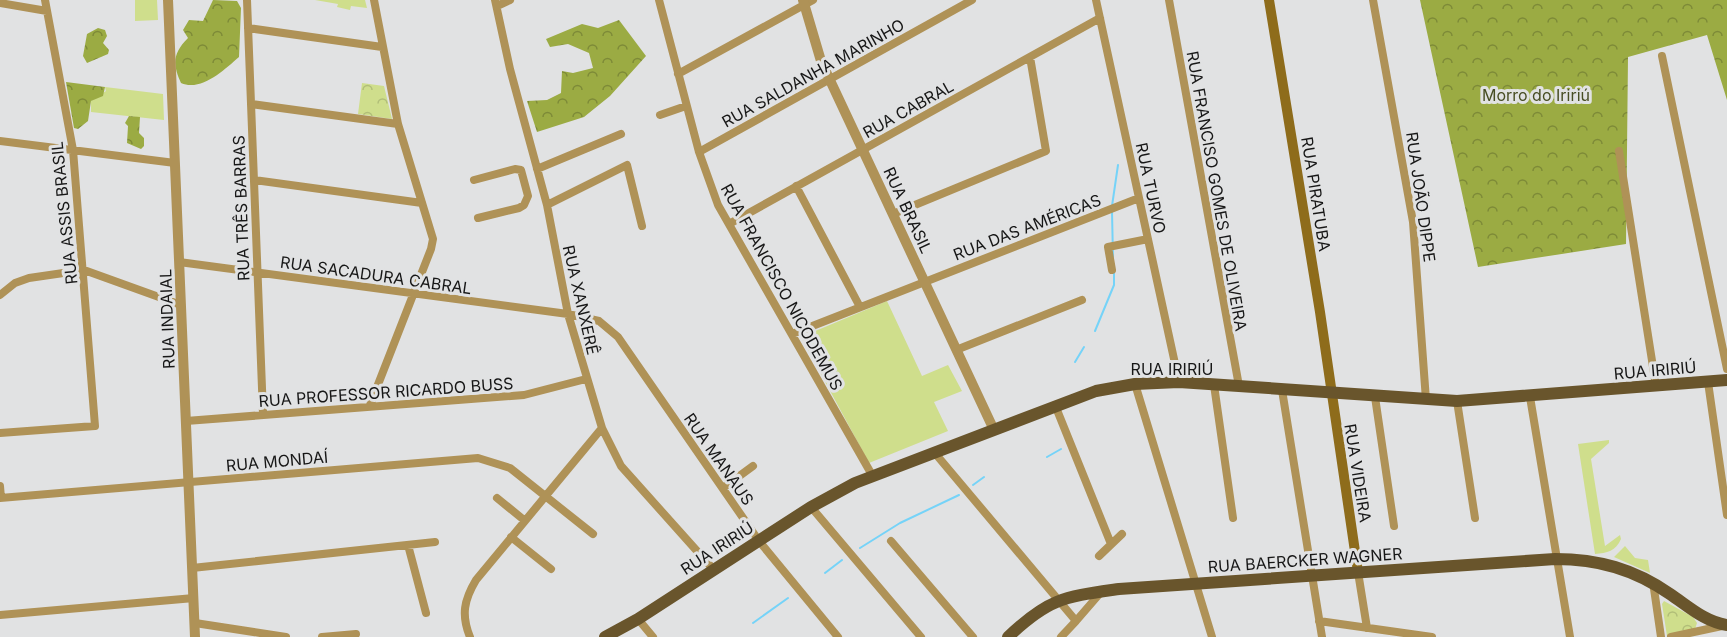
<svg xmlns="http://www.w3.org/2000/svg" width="1727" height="637" viewBox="0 0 1727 637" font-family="Inter,sans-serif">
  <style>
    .green { fill: #cfde8c }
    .forest { fill: url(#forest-crowns) }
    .park { fill: url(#park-crowns) }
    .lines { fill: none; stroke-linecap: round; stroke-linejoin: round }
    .stream { stroke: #75d3f8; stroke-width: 2 }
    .minor { stroke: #af9257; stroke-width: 8 }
    .tertiary { stroke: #af9257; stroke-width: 10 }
    .secondary { stroke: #8e6c1b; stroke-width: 10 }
    .primary { stroke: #69552c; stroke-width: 12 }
    .labels { text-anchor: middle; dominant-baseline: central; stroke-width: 6; stroke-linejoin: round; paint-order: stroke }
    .street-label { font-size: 16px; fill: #171717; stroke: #e1e2e3 }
    .park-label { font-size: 16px; fill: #474d23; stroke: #e1e2e3 }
  </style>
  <defs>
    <pattern id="forest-crowns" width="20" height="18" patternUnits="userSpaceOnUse" patternTransform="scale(1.5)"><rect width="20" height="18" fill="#9bab43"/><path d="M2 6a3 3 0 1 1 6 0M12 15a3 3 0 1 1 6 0" fill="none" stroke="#7d8a37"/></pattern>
    <pattern id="park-crowns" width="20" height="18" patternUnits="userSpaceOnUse" patternTransform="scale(1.5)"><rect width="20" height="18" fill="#cfde8c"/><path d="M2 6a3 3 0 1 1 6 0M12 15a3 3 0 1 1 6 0" fill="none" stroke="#b1be78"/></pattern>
  </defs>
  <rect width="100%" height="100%" fill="#e1e2e3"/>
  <path class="green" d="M 135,0 L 157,0 L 158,20 L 135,21 Z
    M 315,0 L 365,0 L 367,8 L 351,6 L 350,10 L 337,7 L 338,4 Z
    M 105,87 L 163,94 L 164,120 L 91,112 L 91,101 L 106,91 Z
    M 887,301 L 922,376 L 948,365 L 962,391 L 934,402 L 948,431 L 869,463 L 801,337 Z
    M 1609,440 L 1609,443 L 1591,459 L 1605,546 L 1620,535 L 1621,539 C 1616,551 1607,553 1595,554 L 1578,444 Z
    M 1625,546 L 1635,558 L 1648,560 L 1650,573 L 1614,557 Z"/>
  <path class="forest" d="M 213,0 L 237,1 L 241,8 L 239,57 C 224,70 201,92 181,83 C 172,64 173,53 188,38 L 183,30 L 189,20 L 203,21 Z
    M 1420,0 L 1727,0 L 1727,100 L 1707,35 L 1628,57 L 1626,244 L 1478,267 Z
    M 619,20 L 646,56 L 610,96 L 584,117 L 537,132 L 527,101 L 547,100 L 561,93 L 562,71 L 573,73 L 593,68 L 589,53 L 568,44 L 550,47 L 546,39 L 582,24 L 598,28 Z
    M 98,28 L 105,30 L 107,36 L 103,43 L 109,50 L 108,54 L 87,63 L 83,56 L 87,34 Z
    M 66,82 L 105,87 L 103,96 L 91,101 L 88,121 L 78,129 L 74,128 Z
    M 129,116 L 140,117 L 139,133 L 144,138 L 144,146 L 141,149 L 127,143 L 128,126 L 125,123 Z"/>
  <path class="park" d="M 362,83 L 384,86 L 392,119 L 358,114 Z
    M 1664,601 L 1693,617 L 1697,623 L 1695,629 L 1667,636 L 1662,604 Z"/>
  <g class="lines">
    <path class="stream" d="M 1112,206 L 1118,165
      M 1112,212 L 1113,257
      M 1095,331 L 1114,285 L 1114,272
      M 1075,362 L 1084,347
      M 1047,457 L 1061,449
      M 973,485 L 984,477
      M 860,548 L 900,523 L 959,495
      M 825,573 L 842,560
      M 753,623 L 788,598"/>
    <path class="minor" d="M 247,0 L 263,414
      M 495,0 L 510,69 L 547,205 L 568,314 L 602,428 L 621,466 L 714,570
      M 659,0 L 699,152 L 718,205 L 872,475
      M 1096,0 L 1179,382
      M 1169,0 L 1239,386
      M 1373,0 L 1413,222 L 1426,400
      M 0,3 L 47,11
      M 497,6 L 510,0
      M 248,28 L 382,47
      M 1662,56 L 1727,369
      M 678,74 L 813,0
      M 251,104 L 398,124
      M 660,115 L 686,106
      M 0,141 L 175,163
      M 1619,151 L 1656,386
      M 699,152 L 972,0
      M 537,169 L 621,134
      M 254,180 L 422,203
      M 474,180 L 515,169 L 521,170 L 528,196 L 524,205 L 519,208 L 478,218
      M 796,186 L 860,307
      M 547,205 L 627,165 L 642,226
      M 893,214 L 1046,151 L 1030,57
      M 729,224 L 1100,18
      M 179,262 L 568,314 L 599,321 L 618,337 L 759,541 L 838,637
      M 1112,270 L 1108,247 L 1148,239
      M 0,295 L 15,283 L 29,278 L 84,270 L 181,305
      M 792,334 L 1139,198
      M 956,350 L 1082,300
      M 1708,382 L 1727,515
      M 1135,384 L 1212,637
      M 1214,385 L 1233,518
      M 1282,390 L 1322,637
      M 1375,397 L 1394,526
      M 1530,397 L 1570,637
      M 1457,401 L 1475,518
      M 370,405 L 431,249 L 433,239 L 398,124 L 374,0
      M 1055,405 L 1111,544
      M 186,421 L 524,395 L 586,379
      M 0,433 L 95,426 L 73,150 L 45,0
      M 934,452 L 1076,621 L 1061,637
      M 0,486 L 1,498
      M 723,488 L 753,466
      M 0,498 L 478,458 L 510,468 L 593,534
      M 497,498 L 524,520
      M 811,507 L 921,637
      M 511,537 L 551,569
      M 891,541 L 973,637
      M 408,545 L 426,613
      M 1099,556 L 1122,534
      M 192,568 L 435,542
      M 1358,572 L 1367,628
      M 1653,582 L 1661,637
      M 0,615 L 194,598
      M 638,619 L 653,637
      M 1076,621 L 1102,591
      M 1319,621 L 1432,637
      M 195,623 L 286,637
      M 322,637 L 356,634
      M 470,637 C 461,615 464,600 476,580 L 602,428
      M 1671,637 L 1722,626"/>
    <path class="tertiary" d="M 168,0 L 195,637
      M 803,0 L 821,61 L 994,430"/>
    <path class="secondary" d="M 1269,0 L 1320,312 L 1358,572"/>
    <path class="primary" d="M 605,637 L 638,619 L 811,507 L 855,483 L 1096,391 L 1135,384 L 1179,382 L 1457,401 L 1727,380
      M 1008,637 C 1049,598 1064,597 1119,589 L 1555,559 C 1598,559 1634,569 1670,594 C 1688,606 1705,622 1727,625"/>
  </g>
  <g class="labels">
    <g class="street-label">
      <text transform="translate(813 73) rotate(-29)">RUA SALDANHA MARINHO</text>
      <text transform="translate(908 109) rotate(-29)">RUA CABRAL</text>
      <text transform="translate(1151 188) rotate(78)">RUA TURVO</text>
      <text transform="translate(1217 191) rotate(80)">RUA FRANCISO GOMES DE OLIVEIRA</text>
      <text transform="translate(1316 194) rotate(81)">RUA PIRATUBA</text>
      <text transform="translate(1421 197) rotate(82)">RUA JOÃO DIPPE</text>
      <text transform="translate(241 208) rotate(-92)">RUA TRÊS BARRAS</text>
      <text transform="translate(908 210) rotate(65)">RUA BRASIL</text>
      <text transform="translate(64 213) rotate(-96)">RUA ASSIS BRASIL</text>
      <text transform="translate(1027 227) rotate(-21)">RUA DAS AMÉRICAS</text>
      <text transform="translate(376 275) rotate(8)">RUA SACADURA CABRAL</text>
      <text transform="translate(782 287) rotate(61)">RUA FRANCISCO NICODEMUS</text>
      <text transform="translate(581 300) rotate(77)">RUA XANXERÊ</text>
      <text transform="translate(167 319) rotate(-92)">RUA INDAIAL</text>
      <text x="1172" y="369">RUA IRIRIÚ</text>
      <text transform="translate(1655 370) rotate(-5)">RUA IRIRIÚ</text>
      <text transform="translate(386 392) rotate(-4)">RUA PROFESSOR RICARDO BUSS</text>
      <text transform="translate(719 459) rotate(55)">RUA MANAUS</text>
      <text transform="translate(277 461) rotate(-5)">RUA MONDAÍ</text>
      <text transform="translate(1358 473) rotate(81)">RUA VIDEIRA</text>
      <text transform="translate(717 548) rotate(-33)">RUA IRIRIÚ</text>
      <text transform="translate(1305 560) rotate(-4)">RUA BAERCKER WAGNER</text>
    </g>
    <g class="park-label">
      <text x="1536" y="95">Morro do Iririú</text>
    </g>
  </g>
</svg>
